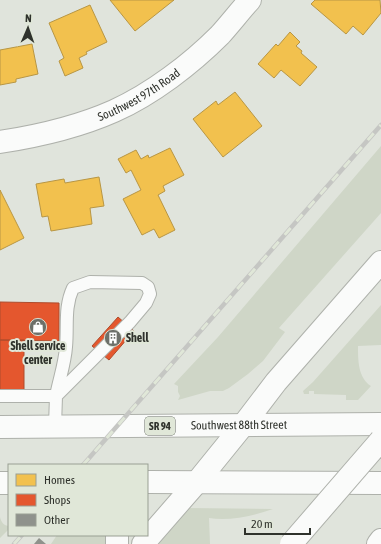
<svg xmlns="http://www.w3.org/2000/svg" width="381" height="544" viewBox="0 0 381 544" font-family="'Asap Condensed',sans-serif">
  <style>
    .green { fill: #cfd6c7 }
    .homes { fill: #f2c14e; stroke: #b89644 }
    .shops { fill: #e4572e; stroke: #ae4c2d }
    .building { fill: #8f928c }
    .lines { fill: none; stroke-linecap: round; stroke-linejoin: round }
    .lane-casing { stroke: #aeb1ab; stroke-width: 14 }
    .street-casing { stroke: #aeb1ab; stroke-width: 24 }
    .primary-casing { stroke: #aeb1ab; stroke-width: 24 }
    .highway-casing { stroke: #aeb1ab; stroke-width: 24 }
    .lane { stroke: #fafbfa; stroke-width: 12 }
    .street { stroke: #fafbfa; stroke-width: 22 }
    .primary { stroke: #fafbfa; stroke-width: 22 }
    .highway { stroke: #fafbfa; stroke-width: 22 }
    .rail-casing { stroke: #c5c6c3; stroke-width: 4.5 }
    .rail { stroke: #e0e7d8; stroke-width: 3; stroke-dasharray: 9; stroke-linecap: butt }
    .highway-bridge-casing { stroke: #aeb1ab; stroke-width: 24; stroke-linecap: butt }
    .highway-bridge { stroke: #fafbfa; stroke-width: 22 }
    .labels { text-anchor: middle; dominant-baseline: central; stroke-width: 4; stroke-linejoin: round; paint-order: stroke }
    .shield { fill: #e0e7d8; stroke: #646860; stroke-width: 1 }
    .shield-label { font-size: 11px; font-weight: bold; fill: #2f322c }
    .street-label { font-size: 12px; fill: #2f322c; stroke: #e0e7d8 }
    .poi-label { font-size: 12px; font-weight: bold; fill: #2f322c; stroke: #e0e7d8; text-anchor: start }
  </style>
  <rect width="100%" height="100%" fill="#e0e4dc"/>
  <path class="green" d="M 381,146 L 381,213 L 279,328 L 285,332 L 263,361 L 248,374 L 229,388 L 223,391 L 210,391 L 178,400 L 180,396 L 178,392 L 178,386 L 174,384 L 218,337 Z
    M 381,305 L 381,345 L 358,346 C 358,360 358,378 371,386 L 358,400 L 346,400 L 346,395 L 314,394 L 314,391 L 309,391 L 309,394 L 304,394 L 303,391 L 313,382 Z
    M 187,508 L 273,509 C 253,516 230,521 209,518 L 210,544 L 155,544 Z
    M 0,517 C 1,522 4,526 9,526 L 9,529 L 0,538 Z
    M 57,535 L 108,535 L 108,544 L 51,544 Z"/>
  <path class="homes" d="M 110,0 L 174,0 L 135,31 Z
    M 315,0 L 380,0 L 381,13 L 363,35 L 353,26 L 346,34 L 311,4 Z
    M 90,5 L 107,42 L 86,52 L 87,54 L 79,58 L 83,68 L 65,76 L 59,61 L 64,58 L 49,23 Z
    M 290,32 L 300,42 L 296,46 L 302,51 L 301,53 L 317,67 L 300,86 L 281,70 L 274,78 L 258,64 L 276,44 L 278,46 Z
    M 32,44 L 38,74 L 16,79 L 16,82 L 0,85 L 0,50 Z
    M 235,92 L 262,126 L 223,157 L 193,119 L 216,101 L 218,105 Z
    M 170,148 L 184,175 L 163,186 L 165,191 L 158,195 L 175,230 L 159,238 L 154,229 L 142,235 L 123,199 L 141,190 L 131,170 L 126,173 L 118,159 L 136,150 L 141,159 L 148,155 L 149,158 Z
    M 99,177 L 104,206 L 90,208 L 92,224 L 51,231 L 48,216 L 42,217 L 36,184 L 64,179 L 65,183 Z
    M 0,190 L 24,238 L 0,250 Z"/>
  <path class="shops" d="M 0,302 L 59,303 L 59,341 L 0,340 Z
    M 118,317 L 134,331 L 109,360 L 92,346 Z
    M 0,340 L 24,340 L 24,390 L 0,390 Z"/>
  <path class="building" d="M 39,538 L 46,544 L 34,544 Z"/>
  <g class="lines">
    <defs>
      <path id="lane" d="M 90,282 L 142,283 L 148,287 L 150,294 L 146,303 L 130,322 L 56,396 C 59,380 65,363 66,347 C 68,327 64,307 73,288 Z
        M 0,396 L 56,396 L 55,426"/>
      <g id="street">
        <path id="s1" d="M 0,142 C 39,136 78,127 114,111 C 152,94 191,64 220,35 C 230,24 240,11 250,0"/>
      </g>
      <g id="primary">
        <path id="s2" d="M 0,427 L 381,424"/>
        <path d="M 147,482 L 381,483"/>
        <path d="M 197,482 L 244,424"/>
        <path d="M 0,483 L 9,483"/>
      </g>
      <path id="highway" d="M 244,424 L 276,382 L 381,262
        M 117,544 L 117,535
        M 143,544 L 197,482
        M 378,544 L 381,540"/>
    </defs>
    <use href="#lane" class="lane-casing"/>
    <use href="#street" class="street-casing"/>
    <use href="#primary" class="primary-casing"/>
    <use href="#highway" class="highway-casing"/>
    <use href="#lane" class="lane"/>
    <use href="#street" class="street"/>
    <use href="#primary" class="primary"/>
    <use href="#highway" class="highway"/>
    <defs>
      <path id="rail" d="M 83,465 L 381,125
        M 14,544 L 22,535"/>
    </defs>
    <use href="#rail" class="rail-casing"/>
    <use href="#rail" class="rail"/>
    <defs>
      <path id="highway-bridge" d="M 291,544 L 381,440"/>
    </defs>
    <use href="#highway-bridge" class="highway-bridge-casing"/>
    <use href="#highway-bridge" class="highway-bridge"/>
  </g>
  <defs>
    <symbol id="shop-disc" viewBox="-11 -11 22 22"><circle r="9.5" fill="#6d706a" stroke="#e0e7d8"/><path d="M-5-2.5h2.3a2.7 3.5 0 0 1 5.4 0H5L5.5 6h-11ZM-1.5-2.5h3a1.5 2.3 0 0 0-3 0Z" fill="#fff"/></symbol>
    <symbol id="building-disc" viewBox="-11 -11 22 22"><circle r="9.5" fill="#6d706a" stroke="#e0e7d8"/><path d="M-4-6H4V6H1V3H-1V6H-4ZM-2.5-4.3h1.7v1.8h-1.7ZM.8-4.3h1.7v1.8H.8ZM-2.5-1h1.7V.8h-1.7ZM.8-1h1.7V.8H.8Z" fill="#fff"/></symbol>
  </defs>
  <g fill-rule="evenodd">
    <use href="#shop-disc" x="28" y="317" width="20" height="20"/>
    <use href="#building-disc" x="103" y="328" width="20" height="20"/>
  </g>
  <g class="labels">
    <rect class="shield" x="145" y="417" width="30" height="18" rx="3"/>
    <g class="shield-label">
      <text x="160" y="426">SR 94</text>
    </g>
    <g class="street-label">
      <text stroke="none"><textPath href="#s1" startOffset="148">Southwest 97th Road</textPath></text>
      <text stroke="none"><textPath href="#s2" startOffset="239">Southwest 88th Street</textPath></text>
    </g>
    <g class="poi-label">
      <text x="126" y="338">Shell</text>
      <text x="38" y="346" text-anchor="middle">Shell service<tspan x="38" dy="14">center</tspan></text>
    </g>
  </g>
  <rect x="8" y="464" width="140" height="72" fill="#e0e7d8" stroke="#999f93"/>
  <rect x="16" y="474" width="20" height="12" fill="#f2c14e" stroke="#999f93"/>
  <text x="44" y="484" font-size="12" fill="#2f322c">Homes</text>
  <rect x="16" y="494" width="20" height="12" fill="#e4572e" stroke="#999f93"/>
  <text x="44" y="504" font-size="12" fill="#2f322c">Shops</text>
  <rect x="16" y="514" width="20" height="12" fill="#8f928c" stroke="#999f93"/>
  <text x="44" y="524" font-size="12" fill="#2f322c">Other</text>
  <g transform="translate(28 28) rotate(2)" stroke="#e0e7d8" stroke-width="3" paint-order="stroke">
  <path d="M0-3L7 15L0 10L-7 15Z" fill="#2f322c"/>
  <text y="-6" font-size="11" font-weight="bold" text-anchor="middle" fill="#2f322c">N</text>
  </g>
  <path d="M245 528v6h65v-6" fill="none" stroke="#2f322c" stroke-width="2"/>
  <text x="251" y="528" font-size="12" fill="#2f322c" stroke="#e0e7d8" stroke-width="3" paint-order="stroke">20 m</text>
</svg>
